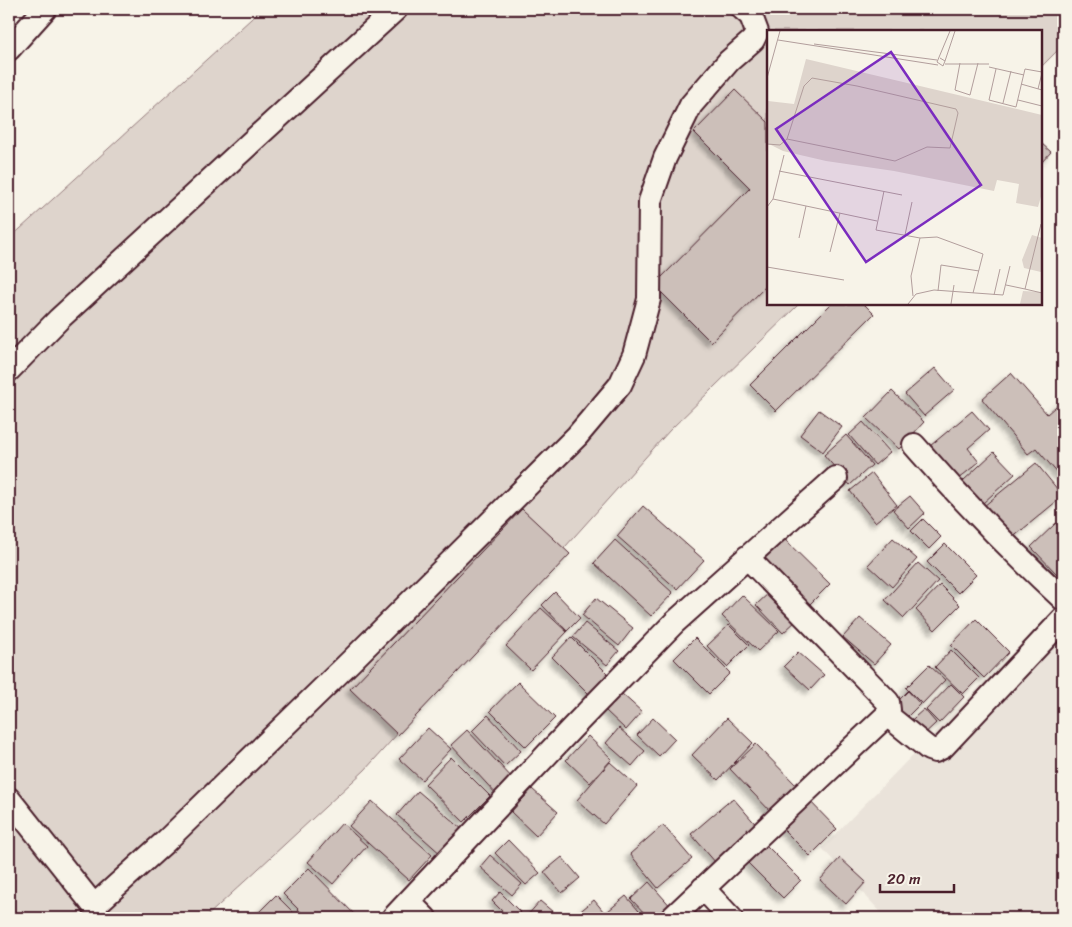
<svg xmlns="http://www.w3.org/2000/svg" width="1072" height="927" viewBox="0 0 1072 927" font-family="Sriracha,sans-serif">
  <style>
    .built { fill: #eae3da }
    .green { fill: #ded4cc; stroke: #947a7c }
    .building { fill: #ccbfb9; stroke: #4a1f2b; filter: url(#shadow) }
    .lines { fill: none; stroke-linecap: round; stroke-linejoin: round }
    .street-casing { stroke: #4a1f2b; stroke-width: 26 }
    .street { stroke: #f7f3e8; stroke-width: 22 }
    .inset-road { fill: none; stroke: #b29e9c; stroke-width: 1 }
    .view { fill: #7b2cbf; fill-opacity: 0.15; stroke: #7b2cbf; stroke-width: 2.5 }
    .inset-edge { fill: none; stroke: #4a1f2b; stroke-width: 2.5 }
  </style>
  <defs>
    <filter id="shadow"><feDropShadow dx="-4.5" dy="4.5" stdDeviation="2.5" flood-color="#0004"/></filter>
  </defs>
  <rect width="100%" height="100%" fill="#f7f3e8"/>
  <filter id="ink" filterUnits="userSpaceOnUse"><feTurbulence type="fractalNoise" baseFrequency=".02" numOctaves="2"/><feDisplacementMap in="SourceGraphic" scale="10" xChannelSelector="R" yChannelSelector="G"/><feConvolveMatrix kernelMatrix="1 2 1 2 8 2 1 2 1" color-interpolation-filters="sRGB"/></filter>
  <g filter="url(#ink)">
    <path class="built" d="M 1063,601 L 1063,918 L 886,918 L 822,848 Z"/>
    <path class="green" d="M 262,9 L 1063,9 L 1063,45 L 1041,67 L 1041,31 L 768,31 L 768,304 L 799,304 L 670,430 L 365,770 L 205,918 L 9,918 L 9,239 Z"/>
    <path class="building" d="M 735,90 L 768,122 L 768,284 L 711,342 L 654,285 L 750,188 L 694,132 Z
      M 1041,143 L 1051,152 L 1041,163 Z
      M 831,304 L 864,304 L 874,314 L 776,411 L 750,385 Z
      M 935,368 L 954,390 L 924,416 L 905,394 Z
      M 1011,373 L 1047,414 L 1063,400 L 1063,474 L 1060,476 L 1036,448 L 1028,454 L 982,399 Z
      M 892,391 L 924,422 L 899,449 L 866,418 Z
      M 819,410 L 842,427 L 823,452 L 800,435 Z
      M 972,411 L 989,430 L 968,448 L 979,462 L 952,484 L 924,451 Z
      M 863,422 L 890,452 L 875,465 L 849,435 Z
      M 846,435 L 872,465 L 850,485 L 824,455 Z
      M 994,452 L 1015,474 L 983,503 L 963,481 Z
      M 1036,463 L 1063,496 L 1011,539 L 984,506 Z
      M 872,473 L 897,505 L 875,522 L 850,491 Z
      M 910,496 L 925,513 L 909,528 L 893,510 Z
      M 643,506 L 704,560 L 677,589 L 617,536 Z
      M 522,509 L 570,554 L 398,735 L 350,689 Z
      M 923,519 L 941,537 L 929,549 L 911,531 Z
      M 1056,523 L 1063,531 L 1063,568 L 1057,574 L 1031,547 Z
      M 778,533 L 830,584 L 808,606 L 756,555 Z
      M 893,538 L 917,559 L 892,587 L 868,565 Z
      M 615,540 L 673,593 L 651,616 L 594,563 Z
      M 945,544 L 976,575 L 958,593 L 927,562 Z
      M 918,563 L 938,581 L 904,618 L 885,600 Z
      M 940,585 L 960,605 L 935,630 L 916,610 Z
      M 771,591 L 798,619 L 783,633 L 756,605 Z
      M 555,592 L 580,618 L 567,631 L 542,605 Z
      M 742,595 L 779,631 L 758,651 L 722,616 Z
      M 596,598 L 633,628 L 619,646 L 582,615 Z
      M 541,608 L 567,632 L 531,670 L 506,646 Z
      M 860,618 L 891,645 L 874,664 L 843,637 Z
      M 976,619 L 1009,652 L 984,678 L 951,645 Z
      M 585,623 L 619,651 L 607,665 L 573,637 Z
      M 729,625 L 749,645 L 727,667 L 707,646 Z
      M 571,637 L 612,678 L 593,698 L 552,657 Z
      M 695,638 L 730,673 L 709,694 L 674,659 Z
      M 951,650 L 979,678 L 963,694 L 935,667 Z
      M 798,652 L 824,675 L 810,690 L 784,666 Z
      M 929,665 L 945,680 L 922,704 L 906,688 Z
      M 518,682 L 555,718 L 526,747 L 490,711 Z
      M 951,684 L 964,697 L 939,723 L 926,710 Z
      M 908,691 L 920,704 L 901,723 L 889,710 Z
      M 621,693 L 642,712 L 626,730 L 605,710 Z
      M 924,709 L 936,723 L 918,740 L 905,726 Z
      M 488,715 L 521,751 L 505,766 L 472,731 Z
      M 653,718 L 675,739 L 659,756 L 637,735 Z
      M 727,718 L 753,743 L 718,780 L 692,755 Z
      M 428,728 L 451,749 L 422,780 L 399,759 Z
      M 619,728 L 645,751 L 632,766 L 606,743 Z
      M 467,730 L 515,781 L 498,796 L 451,745 Z
      M 588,736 L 612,759 L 590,783 L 566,760 Z
      M 756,744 L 798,787 L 772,813 L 730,769 Z
      M 451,757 L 490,796 L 464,822 L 425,784 Z
      M 610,762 L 637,786 L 604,824 L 577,800 Z
      M 532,789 L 558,812 L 536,836 L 511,812 Z
      M 418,791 L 463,830 L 442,855 L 397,815 Z
      M 804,795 L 837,829 L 810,856 L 777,823 Z
      M 733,798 L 758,827 L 716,863 L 691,834 Z
      M 372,801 L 432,855 L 409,880 L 349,826 Z
      M 342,823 L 367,846 L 333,884 L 308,862 Z
      M 663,825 L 692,859 L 658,888 L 630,854 Z
      M 508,840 L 540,873 L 526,885 L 495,853 Z
      M 765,844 L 801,880 L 783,898 L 747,862 Z
      M 490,855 L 522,884 L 512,895 L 480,867 Z
      M 562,857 L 580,878 L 562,893 L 544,872 Z
      M 840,858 L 866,882 L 846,904 L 820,880 Z
      M 309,868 L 358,918 L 307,918 L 283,894 Z
      M 649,882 L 673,909 L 663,918 L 649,918 L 631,899 Z
      M 500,892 L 526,918 L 509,918 L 492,901 Z
      M 276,895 L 299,918 L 253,918 Z
      M 626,896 L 645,918 L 615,918 L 608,911 Z
      M 594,900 L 609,918 L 572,918 Z
      M 540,901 L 560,918 L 529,918 L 527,916 Z"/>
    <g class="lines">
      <defs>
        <path id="street" d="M 9,49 L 45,9
          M 9,370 L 59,319 L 396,9
          M 914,445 C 961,499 1010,550 1063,599
          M 887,715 L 929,749 L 935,751 L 943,747 L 1063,619
          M 9,799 L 94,906 L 98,918
          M 703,888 L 731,918
          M 409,902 L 425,918
          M 94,906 L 166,841 L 351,661 L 577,436 L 620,385 L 634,355 L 649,299 L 650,201 L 665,158 L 691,105 L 729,61 L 753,40 L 757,32 L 751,16 L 743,9
          M 393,918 L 572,728 L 674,623 L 836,478
          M 672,918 L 887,715 L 889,710 L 888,702 L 747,557"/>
      </defs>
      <use href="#street" class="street-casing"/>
      <use href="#street" class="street"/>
    </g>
  </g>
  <g transform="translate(767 30)">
    <rect width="275" height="275" fill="#f7f3e8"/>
    <path d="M 39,29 L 275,85 L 275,163 L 271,177 L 249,173 L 252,154 L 230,150 L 227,161 L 127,141 L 59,131 L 16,121 L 0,113 L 1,71 L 27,74 ZM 265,205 L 275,208 L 274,242 L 257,238 L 255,230 ZM 256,261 L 275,262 L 275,274 L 253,274 Z" fill="#ded4cc"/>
    <path class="inset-road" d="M 11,10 L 171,35M 47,14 L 170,30M 173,28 L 178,31 L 176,36 L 170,32 L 183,1M 178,31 L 188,1M 193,33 L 188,60 L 203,65 L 211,33M 178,34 L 222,34M 222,37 L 257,45M 229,39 L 222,70 L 249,77 L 258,39 L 275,42M 0,48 L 13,1M 254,54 L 275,60M 271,59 L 275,43M 251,70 L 275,76M 236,73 L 244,41M 0,114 L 13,115 L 20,109 L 37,56 L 45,48 L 90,56 L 189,79 L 191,83 L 183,118 L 160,117 L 128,131 L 20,109M 12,141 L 135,165M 117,161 L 109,200 L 153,208 L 170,207 L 216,224 L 206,263M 6,169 L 17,125M 0,177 L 6,169 L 110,191M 274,194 L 258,259 L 275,263M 138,205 L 145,172M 32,208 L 39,176M 63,222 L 73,183M 0,237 L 77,250M 239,255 L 258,259M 171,261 L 174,235 L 212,241M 227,265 L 233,239M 146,266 L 144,246 L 153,208M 141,274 L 149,264 L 167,260 L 236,265 L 243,236M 184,274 L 187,255"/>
    <path class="view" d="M 124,22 L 214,155 L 99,232 L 9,99 Z"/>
    <rect width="275" height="275" class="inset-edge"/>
  </g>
  <rect width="1072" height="927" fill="none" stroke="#f7f3e8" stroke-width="30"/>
  <rect x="15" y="15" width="1042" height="897" fill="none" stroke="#4a1f2b" stroke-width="2" filter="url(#ink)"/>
  <path d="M880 884v8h74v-8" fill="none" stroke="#4a1f2b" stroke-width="2.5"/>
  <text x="887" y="884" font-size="15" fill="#4a1f2b" stroke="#f7f3e8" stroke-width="4" paint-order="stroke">20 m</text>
</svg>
